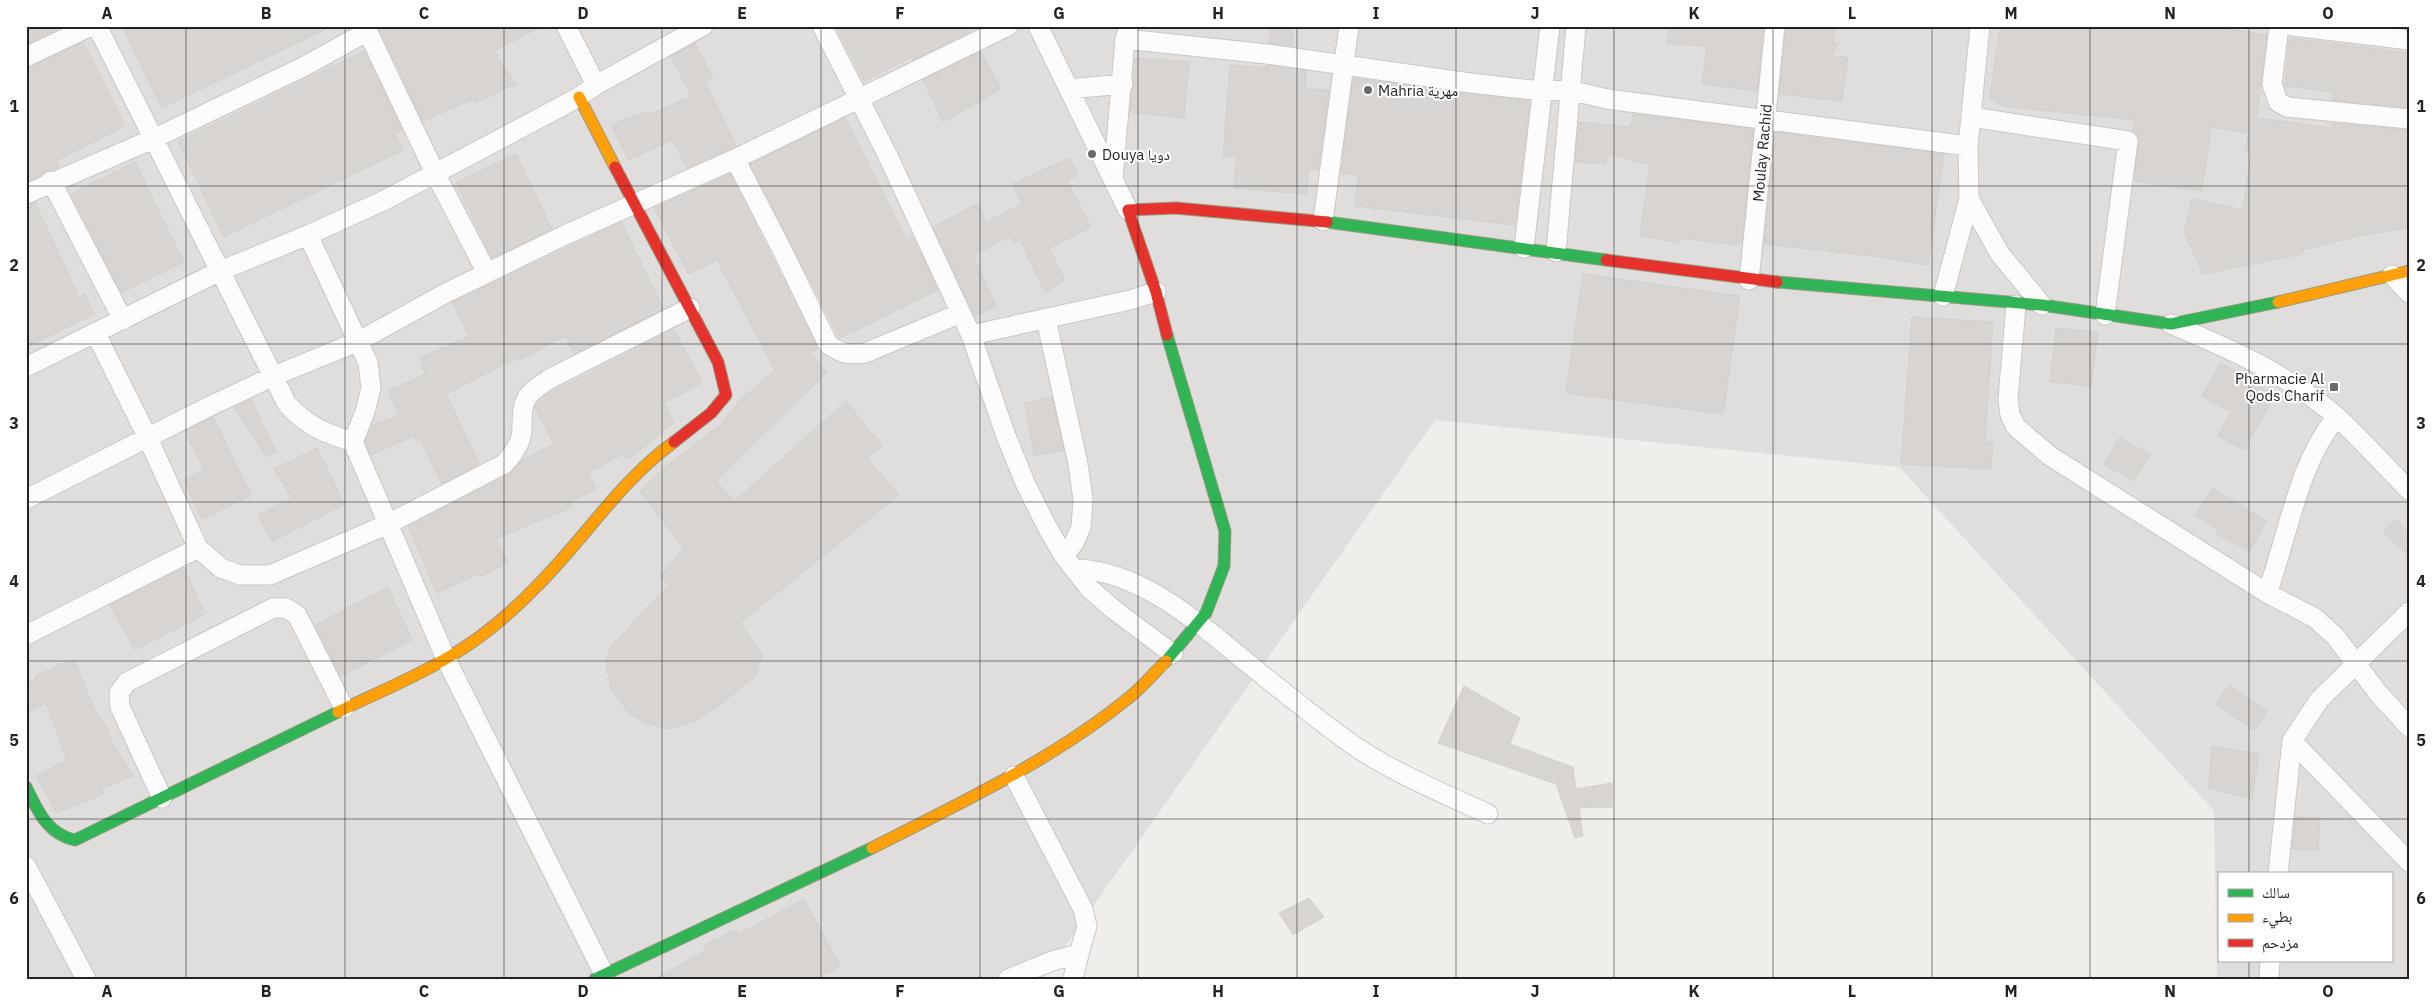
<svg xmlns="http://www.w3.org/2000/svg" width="2435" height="1005" viewBox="0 0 2435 1005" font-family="'IBM Plex Sans','Noto Naskh Arabic',sans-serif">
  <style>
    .residential { fill: #dfdedc; fill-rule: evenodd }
    .building { fill: #d7d4d2; stroke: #d3d0cc }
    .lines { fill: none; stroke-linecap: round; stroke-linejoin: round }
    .street-casing { stroke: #c9c8c7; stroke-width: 21 }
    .fast-casing { stroke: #999a82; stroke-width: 13 }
    .slow-casing { stroke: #999a82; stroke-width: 13 }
    .jam-casing { stroke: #999a82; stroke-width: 13 }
    .street { stroke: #fdfcfc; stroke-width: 19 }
    .fast { stroke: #30b455; stroke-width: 11 }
    .slow { stroke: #ff9f0a; stroke-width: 11 }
    .jam { stroke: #e5322d; stroke-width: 11 }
    .grid { fill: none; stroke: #222; stroke-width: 1; stroke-opacity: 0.55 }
    .poi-dot { fill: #6a6968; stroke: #fff; stroke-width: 2 }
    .labels { text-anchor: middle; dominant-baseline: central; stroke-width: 4; stroke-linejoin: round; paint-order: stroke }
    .poi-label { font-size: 15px; fill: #222; stroke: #fff; text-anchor: start }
    .street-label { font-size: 15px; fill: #222; stroke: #fff }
    .neatline { fill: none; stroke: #222; stroke-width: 2 }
    .grid-label { font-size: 16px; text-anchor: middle; font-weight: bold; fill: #222 }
  </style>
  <rect width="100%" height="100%" fill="#f0eeeb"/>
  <path class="residential" d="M 26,26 L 2409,26 L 2409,979 L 2217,979 L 2214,811 L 1899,467 L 1435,420 L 1042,979 L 26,979 ZM 2219,874 L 2391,874 L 2391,961 L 2219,961 Z"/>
  <path class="building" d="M 26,26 L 64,26 L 26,44 Z
    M 122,26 L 332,26 L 162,108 Z
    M 378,26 L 543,26 L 494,51 L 516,84 L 476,103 L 474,99 L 423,121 Z
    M 836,26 L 967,26 L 970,32 L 913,60 L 910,58 L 864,81 Z
    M 1271,26 L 1293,26 L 1292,46 L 1269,43 Z
    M 1670,26 L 1764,26 L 1757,91 L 1702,84 L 1707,46 L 1667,44 Z
    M 1786,26 L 1836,26 L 1833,43 L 1838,43 L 1831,57 L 1848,57 L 1842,101 L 1779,94 Z
    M 2000,26 L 2197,26 L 2223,28 L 2267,35 L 2257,118 L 2332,128 L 2332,123 L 2409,130 L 2409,228 L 2362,235 L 2303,250 L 2302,254 L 2203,274 L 2184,232 L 2192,199 L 2243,210 L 2251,151 L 2246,150 L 2248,133 L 2211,127 L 2202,191 L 2134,181 L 2139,142 L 2138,136 L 2133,131 L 2135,120 L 2002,106 L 1990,98 Z
    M 2289,38 L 2409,53 L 2409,108 L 2332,100 L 2332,92 L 2285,86 Z
    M 83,42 L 125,126 L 57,160 L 59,166 L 26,182 L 26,68 Z
    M 695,43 L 713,78 L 705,82 L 736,146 L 687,168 L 672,140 L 629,160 L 611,125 L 649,111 L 650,115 L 691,96 L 671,56 Z
    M 364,51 L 402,130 L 395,134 L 403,150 L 224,237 L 178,142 Z
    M 981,52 L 1001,89 L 943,122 L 923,80 Z
    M 1136,58 L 1189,62 L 1184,118 L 1130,112 Z
    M 1230,65 L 1266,68 L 1267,65 L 1306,71 L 1305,89 L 1329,90 L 1318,170 L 1308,169 L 1307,194 L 1234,188 L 1237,157 L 1223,156 Z
    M 1353,78 L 1530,101 L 1515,225 L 1355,206 L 1358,175 L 1341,173 Z
    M 1633,114 L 1753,129 L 1742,242 L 1737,241 L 1737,245 L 1679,238 L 1678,243 L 1640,235 L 1650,165 L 1607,153 L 1606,164 L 1575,162 L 1579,122 L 1631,127 Z
    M 845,118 L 907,241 L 913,238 L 938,290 L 840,338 L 750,164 Z
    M 1775,132 L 1944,154 L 1928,265 L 1880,257 L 1764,244 Z
    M 516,154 L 552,229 L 492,258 L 456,183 Z
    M 1070,158 L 1078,175 L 1067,180 L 1091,227 L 1049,248 L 1065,281 L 1045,292 L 1020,240 L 1014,243 L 1010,236 L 973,256 L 996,306 L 975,316 L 933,227 L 977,204 L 986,222 L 1022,204 L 1012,184 Z
    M 135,162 L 184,262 L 121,293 L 71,194 Z
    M 730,174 L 818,349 L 810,353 L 827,372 L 716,481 L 735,501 L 846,401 L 882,446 L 867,458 L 899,495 L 740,623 L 762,655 L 756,675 L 719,706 L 695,721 L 669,729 L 646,723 L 629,713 L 611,688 L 606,663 L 611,647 L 669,584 L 659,576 L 684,549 L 640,491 L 662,470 L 721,424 L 740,400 L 775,370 L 717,260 L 689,274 L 654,208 Z
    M 35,202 L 79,297 L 85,294 L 94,314 L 26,347 L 26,205 Z
    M 621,222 L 664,309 L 574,354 L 565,336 L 518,361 L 516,358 L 446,394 L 479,464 L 442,484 L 420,438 L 416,440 L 414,436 L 371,455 L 365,442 L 372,426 L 399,415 L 388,391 L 425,374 L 420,358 L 469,336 L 452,302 Z
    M 1583,274 L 1740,296 L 1723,414 L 1566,393 Z
    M 1912,317 L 1993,322 L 1985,442 L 1993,442 L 1991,469 L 1901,464 Z
    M 2056,328 L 2098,332 L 2091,386 L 2050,382 Z
    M 674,329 L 702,383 L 664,403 L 674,423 L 631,457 L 626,459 L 623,454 L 588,473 L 596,489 L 570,502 L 572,507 L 496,539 L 508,562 L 481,576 L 479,573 L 437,593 L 408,526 L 509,474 L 522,460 L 554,444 L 535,407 L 546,395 Z
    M 2221,363 L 2275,395 L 2244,450 L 2218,436 L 2231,412 L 2202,396 Z
    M 1052,397 L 1064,451 L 1034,455 L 1025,403 Z
    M 251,399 L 276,452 L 266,457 L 234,407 Z
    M 213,417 L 251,495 L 202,519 L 184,480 L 204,470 L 185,431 Z
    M 2120,437 L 2150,455 L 2134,481 L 2104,464 Z
    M 317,448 L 344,504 L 272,542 L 258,515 L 292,498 L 274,469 Z
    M 2213,488 L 2266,521 L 2250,551 L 2216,534 L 2218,530 L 2195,515 Z
    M 2396,519 L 2409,532 L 2409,556 L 2383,531 Z
    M 184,568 L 205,614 L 135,650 L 110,605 Z
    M 388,587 L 412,640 L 341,676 L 315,625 Z
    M 74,659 L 96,714 L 98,713 L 110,735 L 108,735 L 133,776 L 100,789 L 104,794 L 57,813 L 36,776 L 67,760 L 46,703 L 26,713 L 26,684 L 36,679 L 35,676 Z
    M 2229,685 L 2267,711 L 2254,730 L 2216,704 Z
    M 1464,686 L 1520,718 L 1510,744 L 1573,767 L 1576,789 L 1612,783 L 1612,807 L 1579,808 L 1583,836 L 1575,838 L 1556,784 L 1438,743 Z
    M 2212,746 L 2259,754 L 2252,799 L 2209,788 Z
    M 2295,817 L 2320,818 L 2318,850 L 2292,849 Z
    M 1309,898 L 1324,917 L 1293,935 L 1279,913 Z
    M 804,899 L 840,966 L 816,979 L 655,979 L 707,950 L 704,945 L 737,929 L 739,934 Z"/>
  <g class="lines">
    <defs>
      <path id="street" d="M 97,26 L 287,404 C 308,427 325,433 353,442 L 365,412 L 371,388 L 368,363 L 308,235
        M 365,26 L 435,173 L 487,273
        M 566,26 L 596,85
        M 822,26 L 887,154 L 971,335 L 1006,436 L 1026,485 L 1046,525 L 1064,556 L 1089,588 L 1113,609 L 1173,654
        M 1038,26 L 1128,210
        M 1980,26 L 1968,146 L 1969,199 L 2000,254 L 2042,305
        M 2279,26 L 2272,84 L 2278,102 L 2287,107 L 2409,119
        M 2293,26 L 2409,40
        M 1125,39 L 1267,54 L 1470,83 L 1542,91 L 1569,90 L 1607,99 L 1968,146
        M 26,57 L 91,26
        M 1069,89 L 1123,84
        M 1971,117 L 2128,141 L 2105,315
        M 735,159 L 781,248 L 828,344 C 841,354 849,355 865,353 L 961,313
        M 1113,179 L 1125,39 L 1129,27
        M 51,181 L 123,320
        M 26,194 L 153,139 L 305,66 L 368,31
        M 1323,221 L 1349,26
        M 1524,248 L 1550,26
        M 1556,252 L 1576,26
        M 2392,275 L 2409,293
        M 1749,280 L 1775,26
        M 1943,296 L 1969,199
        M 2016,305 L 2008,399 L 2010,415 L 2016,427 L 2050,456 L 2267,593 L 2315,618 L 2335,636 L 2378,693 L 2409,727
        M 1046,319 L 1078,464 L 1083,499 L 1081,527 L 1074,543 L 1064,556
        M 2171,324 C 2230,349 2288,374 2337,417 C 2362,440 2385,466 2409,490
        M 96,334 L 147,436 L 198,548 L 221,568 L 240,575 L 270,575 L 388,524 L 504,464 C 511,456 518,448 521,437 C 524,423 519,407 529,395 C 535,388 543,383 551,378 L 690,308
        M 971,335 L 1130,300 L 1156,292
        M 26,367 L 220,271 L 308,235 L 385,200 L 579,97 L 596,85 L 703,26
        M 353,442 L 446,659 L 604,974
        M 26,499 L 210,406 L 274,376 L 359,341 L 446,293 L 565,235 L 735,159 L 1008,26
        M 1075,569 C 1139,570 1198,622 1245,661 C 1280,689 1316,719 1353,745 C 1394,773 1443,793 1488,814
        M 2267,593 C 2288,537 2298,462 2337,417
        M 26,635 L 198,548
        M 2292,741 L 2409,862
        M 162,798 L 120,707 L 119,693 L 127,682 L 273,608 L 286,608 L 297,615 L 344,708
        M 26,866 L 86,979
        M 2278,874 L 2292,741 L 2319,700 L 2409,612
        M 1008,979 L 1052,961 L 1079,954 L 1087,926 L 1083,909 L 1014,776
        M 1073,979 L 1079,954
        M 2269,979 L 2270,961"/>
      <path id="fast" d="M 1327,222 L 1606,260
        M 1777,282 L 2042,305 L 2171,324 L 2278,302
        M 1166,661 L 1206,613 L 1224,566 L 1225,531 L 1167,335
        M 26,787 C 38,811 47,834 75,840 L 338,712
        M 595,979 L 872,848"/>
      <path id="slow" d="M 579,97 L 615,167
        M 2278,302 L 2409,271
        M 338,712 C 374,694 412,679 447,658 C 481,639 511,613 538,585 C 585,538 620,481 674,442
        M 872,848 C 962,802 1053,760 1131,696 C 1144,685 1155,672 1166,661"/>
      <path id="jam" d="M 615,167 L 718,362 L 726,395 L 711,413 L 674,442
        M 1606,260 L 1777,282
        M 1167,335 L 1156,292 L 1128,210 L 1176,208 L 1327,222"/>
    </defs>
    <use href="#street" class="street-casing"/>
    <use href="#fast" class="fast-casing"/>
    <use href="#slow" class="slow-casing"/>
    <use href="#jam" class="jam-casing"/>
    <use href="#street" class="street"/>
    <use href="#fast" class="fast"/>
    <use href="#slow" class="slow"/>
    <use href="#jam" class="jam"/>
  </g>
  <path class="grid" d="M 186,26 L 186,979M 345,26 L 345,979M 504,26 L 504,979M 662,26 L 662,979M 821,26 L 821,979M 980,26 L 980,979M 1138,26 L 1138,979M 1297,26 L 1297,979M 1456,26 L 1456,979M 1614,26 L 1614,979M 1773,26 L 1773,979M 1932,26 L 1932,979M 2090,26 L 2090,979M 2249,26 L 2249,874M 26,186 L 2409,186M 26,344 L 2409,344M 26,502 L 2409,502M 26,661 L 2409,661M 26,819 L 2409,819M 2249,961 L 2249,979"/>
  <g class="poi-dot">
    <circle cx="1368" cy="90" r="5"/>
    <circle cx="1092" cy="154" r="5"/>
    <rect x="2329" y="382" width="10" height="10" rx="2.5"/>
  </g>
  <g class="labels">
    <g class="poi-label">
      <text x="1378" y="90">Mahria مهرية</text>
      <text x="1102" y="154">Douya دويا</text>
      <text x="2324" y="378" text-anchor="end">Pharmacie Al<tspan x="2324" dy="17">Qods Charif</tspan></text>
    </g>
    <g class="street-label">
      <text transform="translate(1762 153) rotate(-85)">Moulay Rachid</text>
    </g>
  </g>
  <rect width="2435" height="1005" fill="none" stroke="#ffffff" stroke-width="55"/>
  <rect x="2218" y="872" width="175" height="90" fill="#ffffff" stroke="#a7a7a7"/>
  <rect x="2228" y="889" width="25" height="8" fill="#30b455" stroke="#a7a7a7"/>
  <text x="2262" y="898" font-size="15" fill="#222222">سالك</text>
  <rect x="2228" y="914" width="25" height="8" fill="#ff9f0a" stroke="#a7a7a7"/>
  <text x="2262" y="922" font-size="15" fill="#222222">بطيء</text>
  <rect x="2228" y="939" width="25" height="8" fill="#e5322d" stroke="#a7a7a7"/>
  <text x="2262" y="948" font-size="15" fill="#222222">مزدحم</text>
  <rect x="28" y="28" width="2380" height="950" class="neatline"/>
  <g class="grid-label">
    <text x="107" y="19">A</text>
    <text x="266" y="19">B</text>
    <text x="424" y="19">C</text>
    <text x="583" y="19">D</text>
    <text x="742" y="19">E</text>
    <text x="900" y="19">F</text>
    <text x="1059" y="19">G</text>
    <text x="1218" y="19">H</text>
    <text x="1376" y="19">I</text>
    <text x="1535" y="19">J</text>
    <text x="1694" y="19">K</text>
    <text x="1852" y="19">L</text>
    <text x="2011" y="19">M</text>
    <text x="2170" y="19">N</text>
    <text x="2328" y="19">O</text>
    <text x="14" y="112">1</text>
    <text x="2421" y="112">1</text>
    <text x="14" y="271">2</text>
    <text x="2421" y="271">2</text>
    <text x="14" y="429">3</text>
    <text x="2421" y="429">3</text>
    <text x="14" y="587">4</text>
    <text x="2421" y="587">4</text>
    <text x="14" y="746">5</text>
    <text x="2421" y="746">5</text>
    <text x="14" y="904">6</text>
    <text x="2421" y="904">6</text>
    <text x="107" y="997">A</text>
    <text x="266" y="997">B</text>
    <text x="424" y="997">C</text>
    <text x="583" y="997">D</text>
    <text x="742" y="997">E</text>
    <text x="900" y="997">F</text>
    <text x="1059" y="997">G</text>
    <text x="1218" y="997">H</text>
    <text x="1376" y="997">I</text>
    <text x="1535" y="997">J</text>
    <text x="1694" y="997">K</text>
    <text x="1852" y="997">L</text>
    <text x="2011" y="997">M</text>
    <text x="2170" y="997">N</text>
    <text x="2328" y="997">O</text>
  </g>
</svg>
